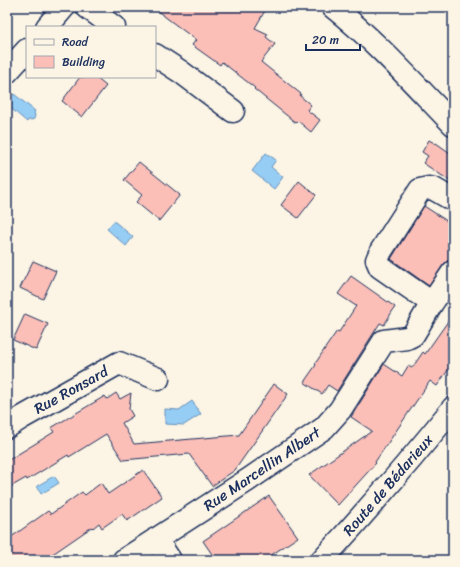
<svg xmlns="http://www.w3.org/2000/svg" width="460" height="567" viewBox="0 0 460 567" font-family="Sriracha,sans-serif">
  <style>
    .water { fill: #96cdf5; stroke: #658eb9 }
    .building { fill: #fbbfb8; stroke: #1b2f5e }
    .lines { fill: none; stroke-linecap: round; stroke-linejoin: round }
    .minor-casing { stroke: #1b2f5e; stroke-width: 25 }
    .minor { stroke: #fcf5e5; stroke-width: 22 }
    .labels { text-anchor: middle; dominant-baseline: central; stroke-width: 3.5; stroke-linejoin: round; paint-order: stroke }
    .street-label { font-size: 15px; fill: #1b2f5e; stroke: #fcf5e5 }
  </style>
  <rect width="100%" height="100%" fill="#fcf5e5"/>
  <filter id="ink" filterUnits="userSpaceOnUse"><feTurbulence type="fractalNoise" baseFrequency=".025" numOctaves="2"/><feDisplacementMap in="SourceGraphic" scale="8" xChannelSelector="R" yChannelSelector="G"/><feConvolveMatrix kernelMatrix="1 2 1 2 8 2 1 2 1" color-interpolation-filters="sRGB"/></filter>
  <g filter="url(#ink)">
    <path class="water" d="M 14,94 L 35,111 L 34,113 L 35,115 L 34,119 L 31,120 L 28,120 L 27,122 L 7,105 L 7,103 Z
      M 266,153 L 276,160 L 271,167 L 283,177 L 274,189 L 252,171 Z
      M 114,221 L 133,237 L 126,246 L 107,229 Z
      M 192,401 L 201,414 L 184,425 L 165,424 L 165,409 L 179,410 Z
      M 54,476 L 59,483 L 41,494 L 37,486 Z"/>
    <path class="building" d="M 152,7 L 267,7 L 255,28 L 268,34 L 266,37 L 275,44 L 261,62 L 301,94 L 300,96 L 311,105 L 307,110 L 320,120 L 311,132 L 298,121 L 296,123 L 254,89 L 255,88 L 222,62 L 220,65 L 192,45 L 196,40 Z
      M 80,77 L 95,77 L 106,86 L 82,117 L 62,101 Z
      M 429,140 L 436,144 L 436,143 L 453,155 L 453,183 L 423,163 L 428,156 L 422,152 Z
      M 139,162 L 180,195 L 159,221 L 136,202 L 142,195 L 124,180 Z
      M 299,181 L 316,195 L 298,218 L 281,205 Z
      M 424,206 L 453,225 L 453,260 L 447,261 L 443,265 L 429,286 L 391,259 Z
      M 33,261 L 56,271 L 43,299 L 20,288 Z
      M 351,276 L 395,307 L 384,325 L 380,323 L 337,391 L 328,385 L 322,394 L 304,382 L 316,365 L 315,364 L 326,347 L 337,331 L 339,332 L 356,306 L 338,294 Z
      M 25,314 L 48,324 L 36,350 L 13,340 Z
      M 453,314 L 453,363 L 437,386 L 430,381 L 375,462 L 376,463 L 338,505 L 309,475 L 372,431 L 351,417 L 384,364 L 402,376 L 408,366 L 412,368 L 423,352 L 425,354 Z
      M 274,384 L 288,394 L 235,470 L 212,486 L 189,454 L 123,460 L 106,434 L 69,457 L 68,455 L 27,480 L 26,478 L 7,489 L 7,461 L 54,432 L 51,428 L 105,396 L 107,399 L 116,393 L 120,399 L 131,393 L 129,409 L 133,416 L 122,423 L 134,444 L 239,435 Z
      M 143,470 L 162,497 L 127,521 L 122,514 L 102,528 L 99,523 L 93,528 L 92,527 L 44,560 L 11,560 L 7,554 L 7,540 L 48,511 L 51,514 L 82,492 L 85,495 L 101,483 L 108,494 Z
      M 269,496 L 298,537 L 264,560 L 216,560 L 203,541 Z"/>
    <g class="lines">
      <defs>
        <path id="minor" d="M 87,7 L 114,27
          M 333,7 C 377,42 414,84 453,124
          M 47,27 L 64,7
          M 155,55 L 181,72 L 233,111
          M 7,72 L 27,50
          M 453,200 L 434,189 L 429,188 L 420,190 L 381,251 L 377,260 L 380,267 L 432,303 L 453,272
          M 7,427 L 23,417 L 119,363 L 158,379
          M 156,539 L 170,560
          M 124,560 L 248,480 L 324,428 L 340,410 L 384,341 L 407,338 L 413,335 L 432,303
          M 322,560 C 367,511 411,460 453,408"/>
      </defs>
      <use href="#minor" class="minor-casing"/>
      <use href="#minor" class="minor"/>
    </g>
  </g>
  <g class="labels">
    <g class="street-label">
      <text transform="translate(71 390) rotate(-29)">Rue Ronsard</text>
      <text transform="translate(262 469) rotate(-34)">Rue Marcellin Albert</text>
      <text transform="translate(388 485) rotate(-49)">Route de Bédarieux</text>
    </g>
  </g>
  <rect width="460" height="567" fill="none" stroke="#fcf5e5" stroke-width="24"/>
  <rect x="12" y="12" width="436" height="543" fill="none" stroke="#1b2f5e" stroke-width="1.5" filter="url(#ink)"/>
  <rect x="26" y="26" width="130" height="52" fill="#fcf5e5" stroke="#a2a6af"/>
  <rect x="34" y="39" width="20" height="6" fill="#fcf5e5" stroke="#a2a6af"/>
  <text x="62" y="46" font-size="12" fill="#1b2f5e">Road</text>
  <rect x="34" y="56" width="20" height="12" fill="#fbbfb8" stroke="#a2a6af"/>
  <text x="62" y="66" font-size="12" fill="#1b2f5e">Building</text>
  <path d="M306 44v6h54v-6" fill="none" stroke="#1b2f5e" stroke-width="2"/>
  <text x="312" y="44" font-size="12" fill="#1b2f5e" stroke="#fcf5e5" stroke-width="3" paint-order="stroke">20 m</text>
</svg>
